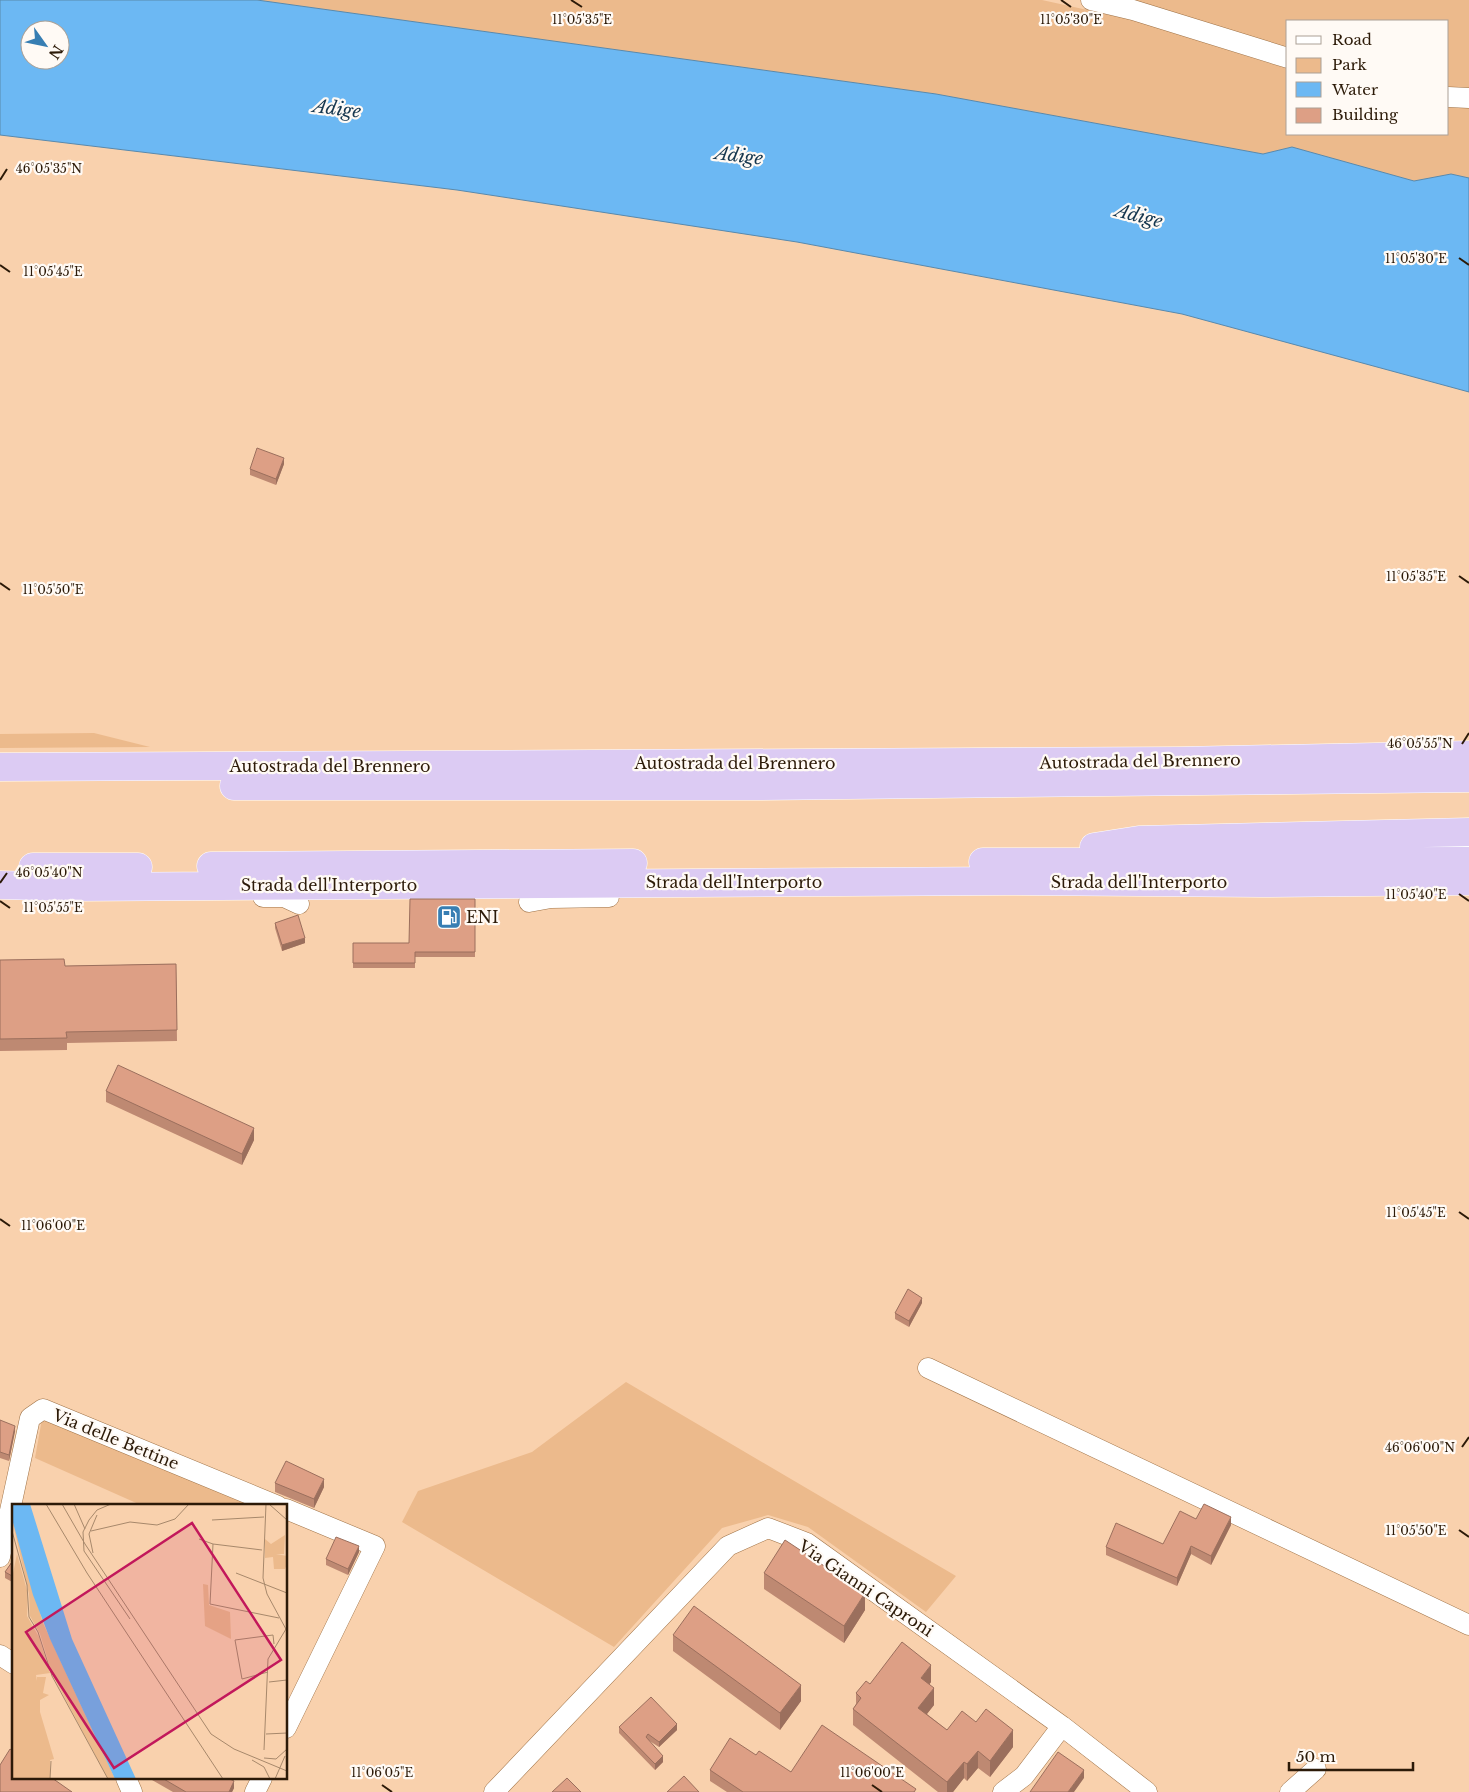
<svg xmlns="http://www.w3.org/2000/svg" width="1469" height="1792" viewBox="0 0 1469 1792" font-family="'Libre Baskerville',serif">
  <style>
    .green { fill: #ecba8c }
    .water { fill: #6cb8f3; stroke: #5989ac; fill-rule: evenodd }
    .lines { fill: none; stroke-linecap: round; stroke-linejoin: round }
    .minor-casing { stroke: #9f7246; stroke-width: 21 }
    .highway-casing { stroke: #fff; stroke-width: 29 }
    .minor { stroke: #fff; stroke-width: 20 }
    .highway { stroke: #dccbf3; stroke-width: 28 }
    .wall { fill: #be8972 }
    .shaded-wall { fill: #9b6f5d }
    .building { fill: #dd9f85; stroke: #9b6f5d }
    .ticks { fill: none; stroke: #2c1a08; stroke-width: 2 }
    .labels { text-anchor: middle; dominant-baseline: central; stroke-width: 4.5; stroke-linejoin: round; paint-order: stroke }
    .street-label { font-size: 16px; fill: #2c1a08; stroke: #fffaf5 }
    .poi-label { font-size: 16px; fill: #2c1a08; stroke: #fffaf5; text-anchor: start }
    .water-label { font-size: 18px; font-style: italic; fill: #16374f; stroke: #fffaf5 }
    .inset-road { fill: none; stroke: #a7886b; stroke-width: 1 }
    .view { fill: #c2185b; fill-opacity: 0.15; stroke: #c2185b; stroke-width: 2.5 }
    .inset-edge { fill: none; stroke: #2c1a08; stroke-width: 2.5 }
    .ticks-label { font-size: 12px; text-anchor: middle; fill: #2c1a08; stroke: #fffaf5; stroke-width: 4.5; stroke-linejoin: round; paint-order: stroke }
  </style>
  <rect width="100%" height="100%" fill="#f9d1ad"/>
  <path class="green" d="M 257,0 L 1042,0 L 1133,20 L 1288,69 L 1288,134 L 1448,134 L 1448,107 L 1469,106 L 1469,178 L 1451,174 L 1414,181 L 1292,147 L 1263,154 L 936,94 Z
    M 1126,0 L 1469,0 L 1469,90 L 1448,89 L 1448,21 L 1288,21 L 1288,50 Z
    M 94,733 L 150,747 L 0,748 L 0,734 Z
    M 626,1382 L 956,1576 L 926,1612 L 808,1527 L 768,1515 L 722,1528 L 614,1647 L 402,1522 L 418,1491 L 532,1452 Z
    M 42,1419 L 252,1506 L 143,1506 L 35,1458 Z"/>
  <path class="water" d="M 0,0 L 257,0 L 936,94 L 1263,154 L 1292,147 L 1414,181 L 1451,174 L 1469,178 L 1469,392 L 1182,314 L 797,242 L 457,190 L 0,135 ZM 30,30 L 60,30 L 60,60 L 30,60 Z"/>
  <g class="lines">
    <defs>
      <path id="minor" d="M 1091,0 L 1133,10 L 1288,58
        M 1448,97 L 1469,98
        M 263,897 L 284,897 L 299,904
        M 529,902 L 551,898 L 609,897
        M 928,1368 L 1469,1625
        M 286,1509 L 375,1546 L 286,1728
        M 0,1557 L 30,1418 L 43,1409 L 278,1506
        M 0,1655 L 14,1664
        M 126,1778 L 132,1792
        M 255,1792 L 262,1778
        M 494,1792 L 728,1546 L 768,1528 L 807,1543 L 1062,1726 L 1147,1792
        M 1003,1792 L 1024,1776 L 1062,1726
        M 1290,1792 L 1316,1769"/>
      <path id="highway" d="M 0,767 L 1180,761 L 1469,755
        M 234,786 L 757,786 L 1469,778
        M 1094,847 L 1139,840 L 1469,832
        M 983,862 L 1469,861
        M 211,866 L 633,863
        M 33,867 L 138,867
        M 0,885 L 76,887 L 1006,881 L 1261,883 L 1469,881"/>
    </defs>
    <use href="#minor" class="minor-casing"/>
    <use href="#highway" class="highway-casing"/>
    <use href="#minor" class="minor"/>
    <use href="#highway" class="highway"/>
  </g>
  <path class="wall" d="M 284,464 L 276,485 L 250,475 L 250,469 Z
    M 475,899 L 475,957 L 415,957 L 415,968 L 353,968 L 353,943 L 409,943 Z
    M 275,923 L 305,943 L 282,951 L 275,928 Z
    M 0,960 L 65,966 L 176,964 L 177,1041 L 67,1043 L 67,1050 L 0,1051 Z
    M 106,1091 L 254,1140 L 242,1165 L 106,1102 Z
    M 922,1303 L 909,1327 L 895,1319 L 895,1313 Z
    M 0,1420 L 15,1431 L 9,1461 L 0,1458 Z
    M 275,1483 L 324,1487 L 314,1508 L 275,1492 Z
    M 1196,1519 L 1231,1525 L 1211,1565 L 1191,1554 L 1177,1586 L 1106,1555 L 1106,1547 L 1163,1544 Z
    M 359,1552 L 348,1575 L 326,1565 L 326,1559 Z
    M 14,1559 L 14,1583 L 5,1578 L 5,1572 Z
    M 764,1573 L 865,1610 L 844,1643 L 764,1589 Z
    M 673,1635 L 801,1701 L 780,1730 L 673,1651 Z
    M 931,1682 L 929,1685 L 934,1705 L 927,1714 L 947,1730 L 976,1722 L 1013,1747 L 990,1777 L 978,1768 L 967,1781 L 964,1778 L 953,1792 L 938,1792 L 853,1725 L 853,1709 L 856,1704 L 856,1693 L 870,1684 Z
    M 619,1727 L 677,1730 L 659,1747 L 648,1740 L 663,1762 L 655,1770 L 619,1733 Z
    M 756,1755 L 791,1772 L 916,1792 L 727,1792 L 710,1781 L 710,1770 Z
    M 152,1778 L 228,1778 L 234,1788 L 232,1792 L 173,1792 L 152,1780 Z"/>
  <path class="shaded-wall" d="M 284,458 L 284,464 L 276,485 L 276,479 Z
    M 305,938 L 305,943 L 282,951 L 282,945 Z
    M 254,1128 L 254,1140 L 242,1165 L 242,1154 Z
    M 922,1298 L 922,1303 L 909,1327 L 909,1321 Z
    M 15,1426 L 15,1431 L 9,1461 L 9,1455 Z
    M 324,1479 L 324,1487 L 314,1508 L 314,1499 Z
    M 1231,1517 L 1231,1525 L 1211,1565 L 1211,1556 Z
    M 359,1546 L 359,1552 L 348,1575 L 348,1569 Z
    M 1191,1546 L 1191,1554 L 1177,1586 L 1177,1578 Z
    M 865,1593 L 865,1610 L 844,1643 L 844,1626 Z
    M 931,1665 L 931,1682 L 921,1695 L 921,1678 Z
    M 801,1685 L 801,1701 L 780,1730 L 780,1713 Z
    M 934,1688 L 934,1705 L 918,1725 L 918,1708 Z
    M 677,1724 L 677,1730 L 659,1747 L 659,1742 Z
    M 1013,1730 L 1013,1747 L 990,1777 L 990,1761 Z
    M 978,1751 L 978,1768 L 967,1781 L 967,1764 Z
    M 663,1756 L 663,1762 L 655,1770 L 655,1764 Z
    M 964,1762 L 964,1778 L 953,1792 L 947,1792 L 947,1782 Z
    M 1084,1770 L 1084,1778 L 1074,1792 L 1068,1792 Z
    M 234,1781 L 234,1788 L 232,1792 L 229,1792 Z"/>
  <path class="building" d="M 257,448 L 284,458 L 276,479 L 250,469 Z
    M 410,899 L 475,899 L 475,952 L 415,952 L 415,963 L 353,963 L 353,943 L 409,943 Z
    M 298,915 L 305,938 L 282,945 L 275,923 Z
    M 64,959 L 65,966 L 176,964 L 177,1030 L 66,1032 L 67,1038 L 0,1039 L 0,960 Z
    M 118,1065 L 254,1128 L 242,1154 L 106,1091 Z
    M 908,1289 L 922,1298 L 909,1321 L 895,1313 Z
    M 0,1420 L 15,1426 L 9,1455 L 0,1452 Z
    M 286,1461 L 324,1479 L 314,1499 L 275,1483 Z
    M 1204,1504 L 1231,1517 L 1211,1556 L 1191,1546 L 1177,1578 L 1106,1547 L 1116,1523 L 1163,1544 L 1180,1511 L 1196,1519 Z
    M 336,1537 L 359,1546 L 348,1569 L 326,1559 Z
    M 785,1540 L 865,1593 L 844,1626 L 764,1573 Z
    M 14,1559 L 14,1577 L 5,1572 Z
    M 694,1606 L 801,1685 L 780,1713 L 673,1635 Z
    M 902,1642 L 931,1665 L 921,1678 L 934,1688 L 918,1708 L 947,1730 L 962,1711 L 976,1722 L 986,1709 L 1013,1730 L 990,1761 L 978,1751 L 967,1764 L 964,1762 L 947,1782 L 853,1709 L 861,1698 L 856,1693 L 866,1681 L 870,1684 Z
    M 651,1697 L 677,1724 L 659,1742 L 648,1734 L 646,1737 L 663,1756 L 655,1764 L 619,1727 Z
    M 822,1725 L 916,1789 L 914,1792 L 743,1792 L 710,1770 L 730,1738 L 756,1755 L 759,1751 L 791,1772 Z
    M 10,1749 L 14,1752 L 14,1778 L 52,1778 L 72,1792 L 0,1792 L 0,1765 Z
    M 1058,1752 L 1084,1770 L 1068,1792 L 1030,1792 Z
    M 684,1776 L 699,1792 L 667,1792 Z
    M 162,1778 L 228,1778 L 234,1781 L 229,1792 L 186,1792 Z
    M 567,1778 L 581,1792 L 552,1792 Z"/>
  <path class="ticks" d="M 571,0 L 582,7M 1061,0 L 1071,7M 0,180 L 7,169M 1459,258 L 1469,265M 0,265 L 10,272M 1459,576 L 1469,583M 0,583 L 10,590M 1462,744 L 1469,733M 0,883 L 7,873M 1459,894 L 1469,901M 0,901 L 10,908M 1459,1212 L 1469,1219M 0,1219 L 10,1226M 1462,1447 L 1469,1437M 1459,1530 L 1469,1537M 382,1785 L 392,1792M 872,1785 L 882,1792"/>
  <defs>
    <symbol id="fuel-square" viewBox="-11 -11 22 22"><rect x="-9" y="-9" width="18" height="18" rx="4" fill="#377eb3" stroke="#fffaf5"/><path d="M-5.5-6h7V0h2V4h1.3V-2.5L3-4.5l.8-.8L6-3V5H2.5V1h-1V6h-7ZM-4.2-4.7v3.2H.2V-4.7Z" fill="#fff"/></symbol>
  </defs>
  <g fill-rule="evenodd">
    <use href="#fuel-square" x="435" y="903" width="28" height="28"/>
  </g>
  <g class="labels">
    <g class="street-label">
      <text transform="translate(1140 761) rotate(-1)">Autostrada del Brennero</text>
      <text x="735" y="763">Autostrada del Brennero</text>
      <text x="330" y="766">Autostrada del Brennero</text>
      <text x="734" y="882">Strada dell'Interporto</text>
      <text x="1139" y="882">Strada dell'Interporto</text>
      <text x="329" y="885">Strada dell'Interporto</text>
      <text transform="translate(116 1439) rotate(22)">Via delle Bettine</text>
      <text transform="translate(866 1588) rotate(34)">Via Gianni Caproni</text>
    </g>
    <g class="poi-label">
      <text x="466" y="917">ENI</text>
    </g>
    <g class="water-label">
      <text transform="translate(337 109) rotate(7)">Adige</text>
      <text transform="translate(739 156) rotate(7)">Adige</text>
      <text transform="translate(1139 216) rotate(14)">Adige</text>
    </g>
  </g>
  <g transform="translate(12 1504)">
    <rect width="275" height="275" fill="#f9d1ad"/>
    <path d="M 0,15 L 31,119 L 103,275 L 96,275 L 40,170 L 28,130 L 18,112 L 17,90 ZM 273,31 L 272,50 L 264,50 L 275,52 L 275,60 L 273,65 L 262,65 L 261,53 L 253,54 L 253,35 L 259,40 ZM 5,50 L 16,90 L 15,112 L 27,133 L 38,169 L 24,171 L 25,177 L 25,173 L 34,173 L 31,189 L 37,191 L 28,196 L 28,208 L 42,255 L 38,256 L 38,275 L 0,275 L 0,74 ZM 191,80 L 196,81 L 197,101 L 218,108 L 219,135 L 193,122 Z" fill="#ecba8c"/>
    <path d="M 0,0 L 18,0 L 60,135 L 124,275 L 103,275 L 38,135 L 21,91 L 0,15 Z" fill="#6cb8f3"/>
    <path class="inset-road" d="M 34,0 L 75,69 L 211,275M 50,0 L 73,40 L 199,230 L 222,245 L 275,267M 62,0 L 73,25M 99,0 L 85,6 L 77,16 L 71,28 L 72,47 L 118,115M 254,0 L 251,74 L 255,90 L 275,127M 257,0 L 275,16M 200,16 L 252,13M 0,27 L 15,81 L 17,113 L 26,128 L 40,172 L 96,275M 79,27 L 118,18 L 145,21 L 163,15 L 177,0M 187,35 L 201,40 L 250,46M 201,40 L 198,100 L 267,114M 81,49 L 77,30 L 85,11M 224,69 L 275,89M 256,168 L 230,175 L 223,136 L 261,131 L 262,140M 257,178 L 275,176M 254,230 L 275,229M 252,246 L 256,155 L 274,125M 252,254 L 264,255 L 275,245M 240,256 L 252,263 L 258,275M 38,275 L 39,257M 263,275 L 273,252"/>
    <path class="view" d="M 180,19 L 269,156 L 102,264 L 14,128 Z"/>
    <rect width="275" height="275" class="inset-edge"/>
  </g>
  <g class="ticks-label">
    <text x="582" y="24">11°05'35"E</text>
    <text x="1071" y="24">11°05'30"E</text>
    <text x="49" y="173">46°05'35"N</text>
    <text x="1416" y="263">11°05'30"E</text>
    <text x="53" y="276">11°05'45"E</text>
    <text x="1416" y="581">11°05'35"E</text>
    <text x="53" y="594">11°05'50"E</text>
    <text x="1420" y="748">46°05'55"N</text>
    <text x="49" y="877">46°05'40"N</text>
    <text x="1416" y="899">11°05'40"E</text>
    <text x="53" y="912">11°05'55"E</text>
    <text x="1416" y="1217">11°05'45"E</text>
    <text x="53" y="1230">11°06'00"E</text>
    <text x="1420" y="1452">46°06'00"N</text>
    <text x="1416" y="1535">11°05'50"E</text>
    <text x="382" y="1777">11°06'05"E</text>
    <text x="872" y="1777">11°06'00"E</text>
  </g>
  <rect x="1286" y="20" width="162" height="115" fill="#fffaf5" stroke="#aba096"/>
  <rect x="1296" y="36" width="25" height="8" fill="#ffffff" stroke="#aba096"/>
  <text x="1332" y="45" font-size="15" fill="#2c1a08">Road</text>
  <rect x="1296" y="58" width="25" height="15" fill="#ecba8c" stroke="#aba096"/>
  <text x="1332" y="70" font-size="15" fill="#2c1a08">Park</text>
  <rect x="1296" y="82" width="25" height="15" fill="#6cb8f3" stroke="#aba096"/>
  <text x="1332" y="95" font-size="15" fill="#2c1a08">Water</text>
  <rect x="1296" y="108" width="25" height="15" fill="#dd9f85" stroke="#aba096"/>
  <text x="1332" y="120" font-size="15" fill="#2c1a08">Building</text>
  <g transform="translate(45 45) rotate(123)"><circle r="24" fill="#fffaf5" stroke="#aba096"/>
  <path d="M0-4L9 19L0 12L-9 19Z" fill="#377eb3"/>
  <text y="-8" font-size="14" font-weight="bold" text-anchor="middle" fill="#2c1a08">N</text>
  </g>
  <path d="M1289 1762v8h124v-8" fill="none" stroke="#2c1a08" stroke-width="2.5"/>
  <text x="1296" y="1762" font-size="15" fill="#2c1a08" stroke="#fffaf5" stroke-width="4" paint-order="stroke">50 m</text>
</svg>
